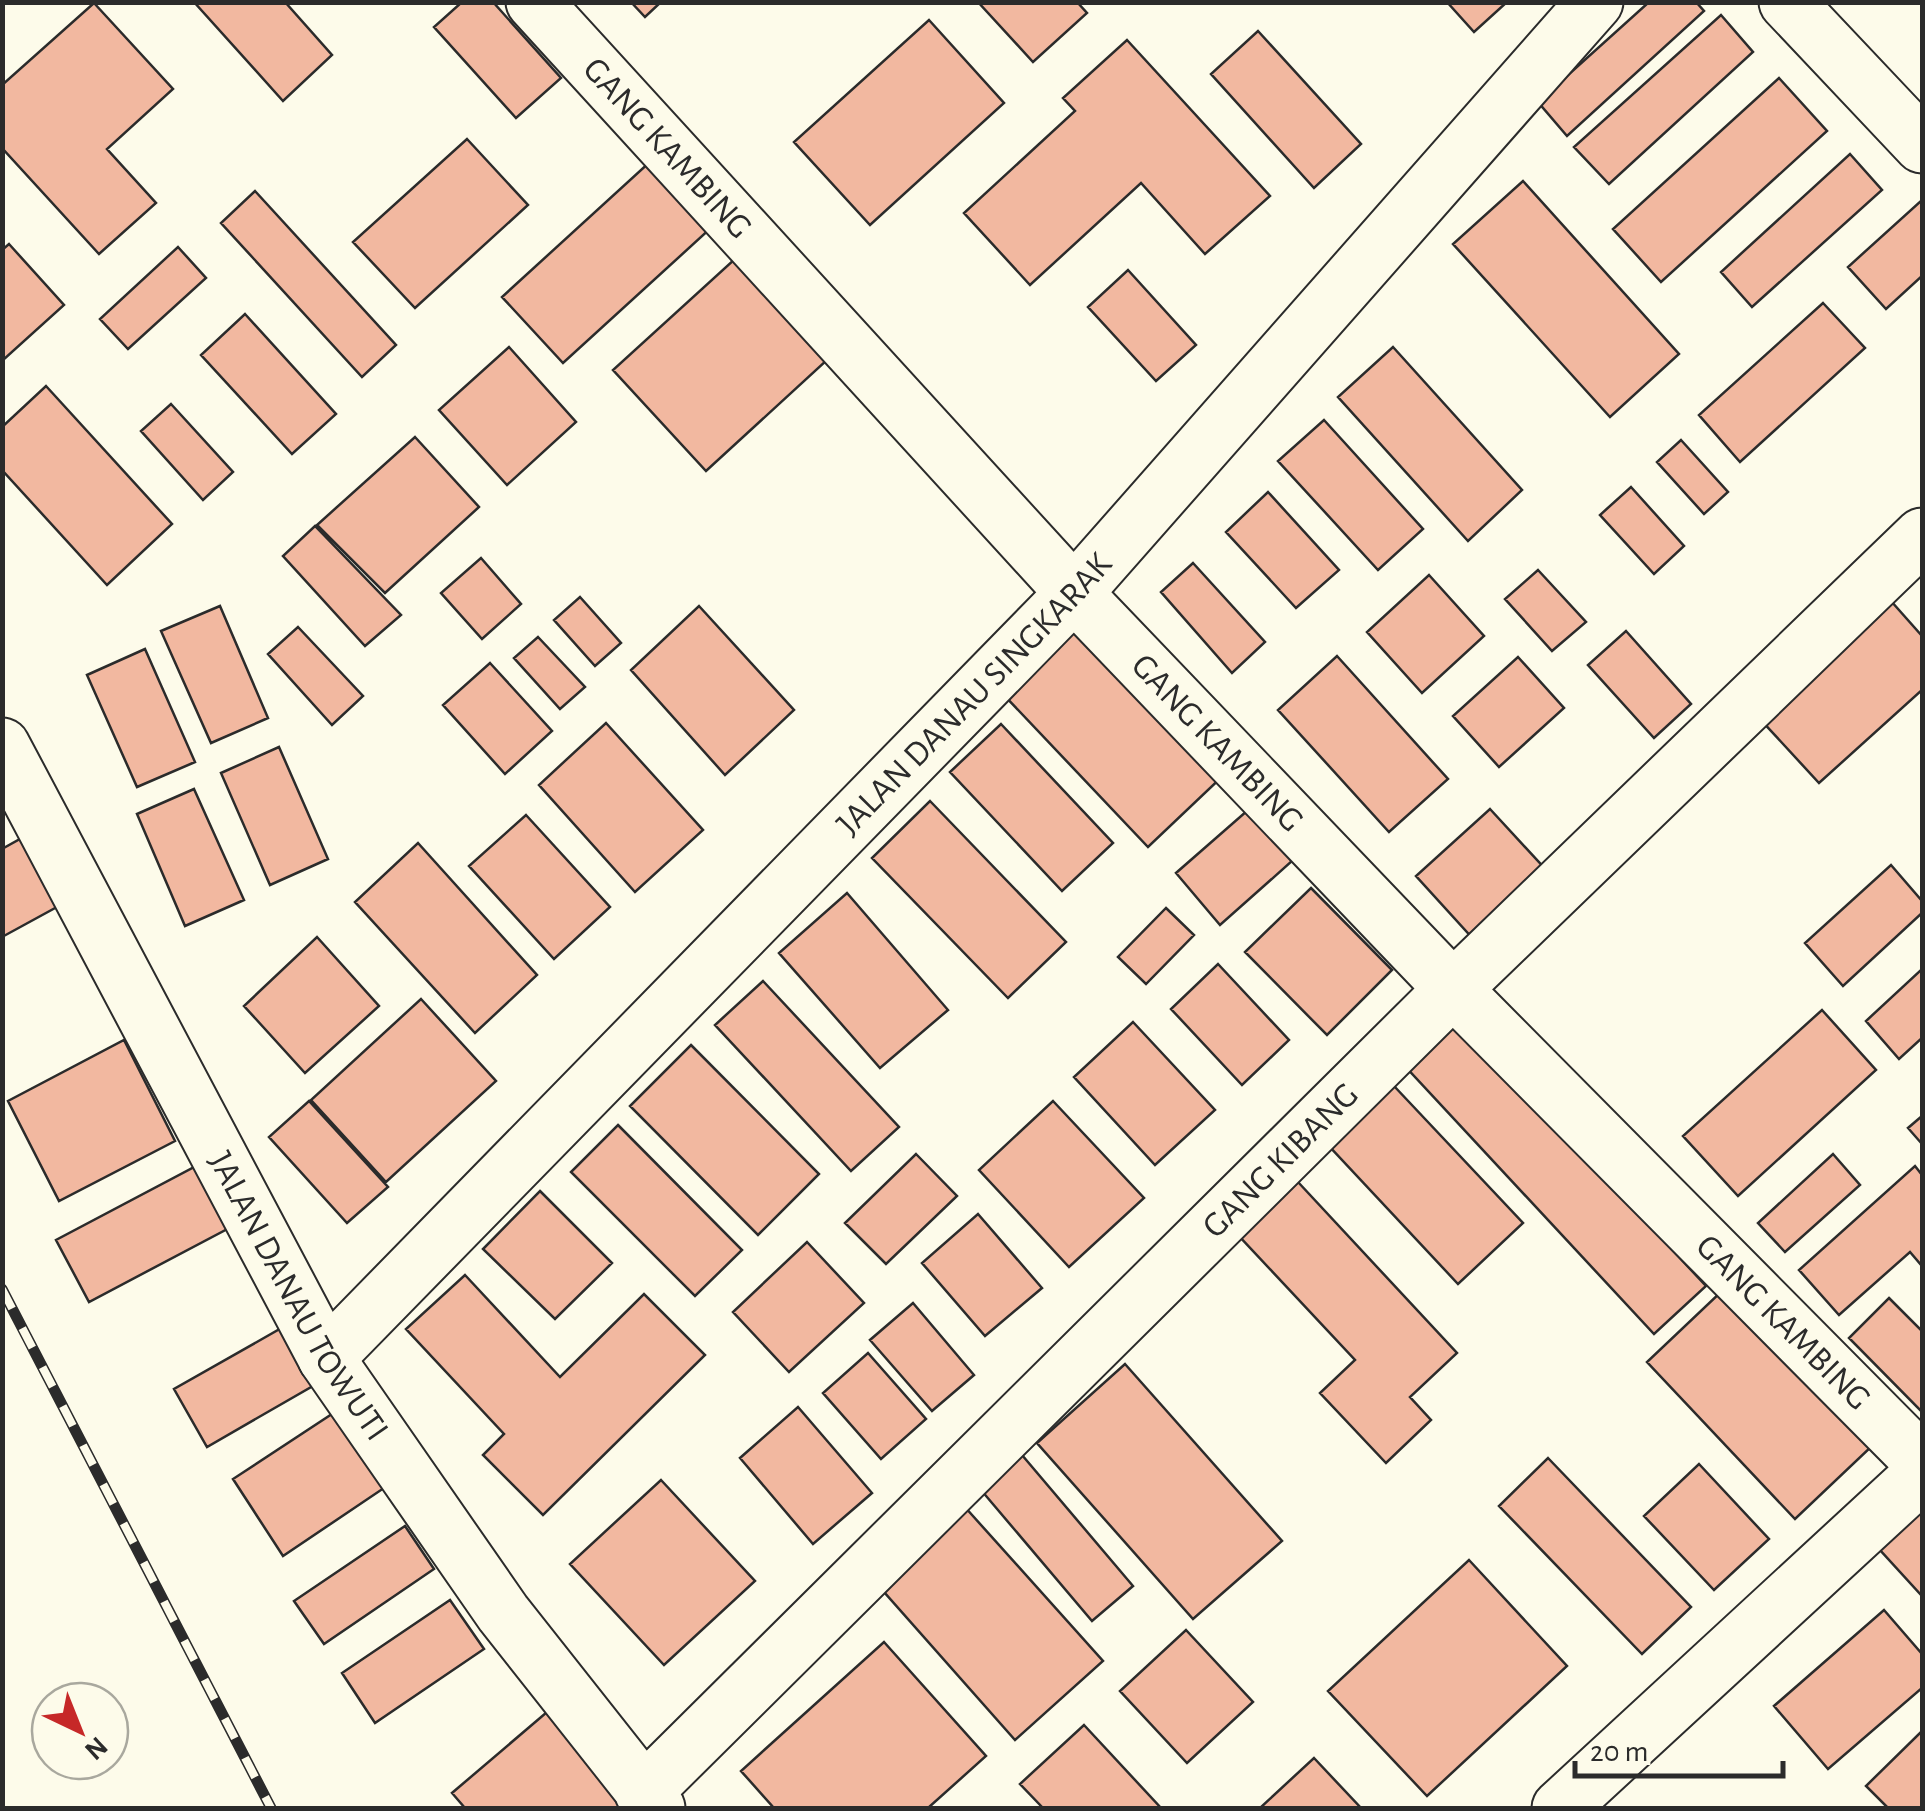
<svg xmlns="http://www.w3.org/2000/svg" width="1925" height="1811" viewBox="0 0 1925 1811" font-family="'Alegreya Sans',sans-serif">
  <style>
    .building { fill: #f2b8a0; stroke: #2b2b2b; stroke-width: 2.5 }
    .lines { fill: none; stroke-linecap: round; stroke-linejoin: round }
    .street-casing { stroke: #2b2b2b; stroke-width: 59 }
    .street { stroke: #fdfbea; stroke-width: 55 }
    .rail-casing { stroke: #2b2b2b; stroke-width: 11 }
    .rail { stroke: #fdfbea; stroke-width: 8; stroke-dasharray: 22; stroke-linecap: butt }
    .labels { text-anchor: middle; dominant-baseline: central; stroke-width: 8; stroke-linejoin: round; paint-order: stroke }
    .street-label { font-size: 35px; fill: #2b2b2b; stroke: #fdfbea }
  </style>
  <rect width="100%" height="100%" fill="#fdfbea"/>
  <path class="building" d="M 194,2 L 285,2 L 332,55 L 283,101 Z
    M 462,2 L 493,2 L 561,78 L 516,118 L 434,27 Z
    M 631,2 L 661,2 L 645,17 Z
    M 978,2 L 1077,2 L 1087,13 L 1033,62 Z
    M 1447,2 L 1507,2 L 1474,32 Z
    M 1649,2 L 1696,2 L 1704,11 L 1567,136 L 1538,102 Z
    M 94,3 L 173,89 L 107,149 L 156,203 L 99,254 L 2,148 L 2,85 Z
    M 1721,15 L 1753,52 L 1609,184 L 1574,147 Z
    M 929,20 L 1004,103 L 870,225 L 794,142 Z
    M 1258,31 L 1361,144 L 1314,188 L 1211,74 Z
    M 1127,40 L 1270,196 L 1205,254 L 1141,183 L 1030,285 L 964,213 L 1075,111 L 1063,98 Z
    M 1779,78 L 1827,131 L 1661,282 L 1613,229 Z
    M 467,139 L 528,205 L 415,308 L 353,242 Z
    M 664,149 L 724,216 L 563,363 L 502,297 Z
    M 1850,154 L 1882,190 L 1752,307 L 1721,272 Z
    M 1523,181 L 1679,354 L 1610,417 L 1453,244 Z
    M 255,191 L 396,345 L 362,377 L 221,223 Z
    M 1922,200 L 1922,276 L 1886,309 L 1848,267 Z
    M 9,244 L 64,305 L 2,361 L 2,250 Z
    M 178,247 L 206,278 L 128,349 L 100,319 Z
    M 747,248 L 839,349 L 706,471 L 613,370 Z
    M 1128,270 L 1196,345 L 1156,381 L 1088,307 Z
    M 1823,303 L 1865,348 L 1740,462 L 1699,415 Z
    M 245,314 L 336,414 L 292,454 L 201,355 Z
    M 509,347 L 576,422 L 507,485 L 439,410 Z
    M 1393,347 L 1522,490 L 1468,541 L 1338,397 Z
    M 46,386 L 172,524 L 107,585 L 2,470 L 2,427 Z
    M 171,404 L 233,472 L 203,500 L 141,431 Z
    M 1324,420 L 1423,529 L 1378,570 L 1278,461 Z
    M 415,437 L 479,507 L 385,593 L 317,525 Z
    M 1681,440 L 1728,492 L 1704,514 L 1657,462 Z
    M 1631,487 L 1684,546 L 1654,574 L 1600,515 Z
    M 1268,492 L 1339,570 L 1296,608 L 1226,532 Z
    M 315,526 L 401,615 L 365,646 L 283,556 Z
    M 481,558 L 521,604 L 482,639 L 441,593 Z
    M 1193,563 L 1265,642 L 1232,673 L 1161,592 Z
    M 1538,570 L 1586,622 L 1552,651 L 1505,599 Z
    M 1429,575 L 1484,636 L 1422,693 L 1367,632 Z
    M 580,597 L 621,643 L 595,666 L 554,620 Z
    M 1891,601 L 1922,636 L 1922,690 L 1819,783 L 1760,719 Z
    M 220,606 L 268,718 L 211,743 L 161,631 Z
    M 699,606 L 794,710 L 725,775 L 631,670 Z
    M 1080,618 L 1227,772 L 1148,847 L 1002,693 Z
    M 298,627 L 363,696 L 332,725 L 268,654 Z
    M 1626,631 L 1691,704 L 1654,738 L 1588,665 Z
    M 538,637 L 585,687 L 560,709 L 514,658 Z
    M 145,649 L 195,762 L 137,787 L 87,675 Z
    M 1337,656 L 1448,779 L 1389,832 L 1278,710 Z
    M 1518,657 L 1564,708 L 1499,767 L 1453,716 Z
    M 490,663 L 552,731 L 505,774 L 443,705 Z
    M 606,723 L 703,830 L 635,892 L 539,785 Z
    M 1001,724 L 1113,843 L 1062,891 L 950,772 Z
    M 279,747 L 328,859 L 270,885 L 221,773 Z
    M 194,789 L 244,900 L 185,926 L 137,814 Z
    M 930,801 L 1066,942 L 1008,998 L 872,858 Z
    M 1490,809 L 1560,885 L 1486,953 L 1416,876 Z
    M 1248,810 L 1292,861 L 1220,925 L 1176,873 Z
    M 526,815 L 610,907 L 554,959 L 469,866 Z
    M 29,834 L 66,902 L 2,937 L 2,849 Z
    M 418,843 L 537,975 L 475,1033 L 355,902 Z
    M 1891,865 L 1922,901 L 1922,913 L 1843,986 L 1805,943 Z
    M 1311,888 L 1392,970 L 1327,1035 L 1245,952 Z
    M 847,893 L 948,1010 L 880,1068 L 779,953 Z
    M 1166,908 L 1194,935 L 1146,984 L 1118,957 Z
    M 317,937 L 379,1006 L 305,1073 L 244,1006 Z
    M 1218,964 L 1289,1040 L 1242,1085 L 1171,1009 Z
    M 1922,969 L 1922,1038 L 1899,1059 L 1866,1021 Z
    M 763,981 L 899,1127 L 851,1171 L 715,1025 Z
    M 421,999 L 496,1081 L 386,1182 L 311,1100 Z
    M 1822,1010 L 1876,1070 L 1738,1196 L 1683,1136 Z
    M 1454,1016 L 1706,1286 L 1654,1334 L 1403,1064 Z
    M 1133,1022 L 1215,1110 L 1155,1165 L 1074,1077 Z
    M 124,1040 L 175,1141 L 59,1201 L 8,1101 Z
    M 691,1045 L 819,1174 L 758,1235 L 630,1106 Z
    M 1394,1086 L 1523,1223 L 1458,1284 L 1329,1146 Z
    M 309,1101 L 388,1187 L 347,1223 L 269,1137 Z
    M 1053,1101 L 1144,1198 L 1069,1267 L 979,1170 Z
    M 1922,1116 L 1922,1144 L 1908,1128 Z
    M 618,1125 L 742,1250 L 695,1296 L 571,1172 Z
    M 916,1154 L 957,1196 L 886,1264 L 845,1223 Z
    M 1833,1154 L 1860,1185 L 1785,1252 L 1758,1223 Z
    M 200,1164 L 233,1226 L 89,1302 L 56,1240 Z
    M 1915,1166 L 1922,1175 L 1922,1266 L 1910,1252 L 1839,1315 L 1799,1270 Z
    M 1298,1182 L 1457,1353 L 1410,1397 L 1431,1420 L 1386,1463 L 1320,1393 L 1355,1360 L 1239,1236 Z
    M 540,1191 L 612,1263 L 555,1319 L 483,1249 Z
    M 978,1214 L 1042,1288 L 985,1336 L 922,1263 Z
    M 807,1242 L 864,1303 L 789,1372 L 733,1312 Z
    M 465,1275 L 560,1377 L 644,1294 L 705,1355 L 543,1515 L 483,1455 L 504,1434 L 406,1329 Z
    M 1724,1289 L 1872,1446 L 1795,1519 L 1647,1362 Z
    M 1889,1298 L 1922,1331 L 1922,1412 L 1849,1338 Z
    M 913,1303 L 974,1375 L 932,1411 L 870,1340 Z
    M 292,1322 L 325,1379 L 207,1447 L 174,1389 Z
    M 868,1353 L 926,1419 L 881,1459 L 823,1393 Z
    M 1125,1364 L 1282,1541 L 1193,1619 L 1037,1443 Z
    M 798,1407 L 872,1493 L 813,1544 L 740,1458 Z
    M 335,1412 L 384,1488 L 283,1556 L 233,1479 Z
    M 1022,1455 L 1133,1586 L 1092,1621 L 981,1490 Z
    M 1548,1458 L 1691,1607 L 1642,1654 L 1499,1506 Z
    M 1699,1464 L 1769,1539 L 1714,1590 L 1644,1516 Z
    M 661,1480 L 755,1581 L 664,1665 L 570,1564 Z
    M 964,1506 L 1103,1661 L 1015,1740 L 877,1584 Z
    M 1922,1511 L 1922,1596 L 1880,1550 Z
    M 405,1526 L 434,1569 L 324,1644 L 294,1601 Z
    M 1469,1560 L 1567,1666 L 1427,1796 L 1328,1691 Z
    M 450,1600 L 484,1649 L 375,1723 L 342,1673 Z
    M 1884,1610 L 1922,1654 L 1922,1688 L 1828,1769 L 1774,1706 Z
    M 1186,1630 L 1253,1702 L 1187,1763 L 1120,1691 Z
    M 884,1642 L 986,1756 L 928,1808 L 774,1808 L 741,1771 Z
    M 547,1712 L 628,1808 L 465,1808 L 452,1793 Z
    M 1084,1725 L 1161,1808 L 1043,1808 L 1020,1784 Z
    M 1922,1731 L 1922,1808 L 1888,1808 L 1866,1786 Z
    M 1314,1758 L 1361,1808 L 1260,1808 Z"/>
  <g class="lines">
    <defs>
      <g id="street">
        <path id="s1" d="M 534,2 L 1074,593 L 1453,989 L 1922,1462"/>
        <path d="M 1787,2 L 1922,145"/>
        <path id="s2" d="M 2,746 L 326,1358 L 503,1613 L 657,1808"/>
        <path id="s3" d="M 326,1358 L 1074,593 L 1595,2"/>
        <path id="s4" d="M 643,1793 L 1453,989 L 1922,536"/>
        <path d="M 1560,1808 L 1922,1474"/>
      </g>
    </defs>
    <use href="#street" class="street-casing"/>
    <use href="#street" class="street"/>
    <defs>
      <path id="rail" d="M 2,1289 L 271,1808"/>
    </defs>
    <use href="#rail" class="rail-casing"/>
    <use href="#rail" class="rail"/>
  </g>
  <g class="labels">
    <g class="street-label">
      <text stroke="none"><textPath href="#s1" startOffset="198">GANG KAMBING</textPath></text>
      <text stroke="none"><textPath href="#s3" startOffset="928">JALAN DANAU SINGKARAK</textPath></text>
      <text stroke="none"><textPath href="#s1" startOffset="1008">GANG KAMBING</textPath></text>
      <text stroke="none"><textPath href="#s4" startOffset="898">GANG KIBANG</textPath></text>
      <text stroke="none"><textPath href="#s2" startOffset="625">JALAN DANAU TOWUTI</textPath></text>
      <text stroke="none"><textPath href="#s1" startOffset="1818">GANG KAMBING</textPath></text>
    </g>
  </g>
  <rect width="1925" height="1811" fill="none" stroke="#2b2b2b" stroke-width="10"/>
  <g transform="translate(80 1731) rotate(137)"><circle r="48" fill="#fdfbea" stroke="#a9a89e" stroke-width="2.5"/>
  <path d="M0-8L18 38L0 25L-18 38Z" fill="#c62828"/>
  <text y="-15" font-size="28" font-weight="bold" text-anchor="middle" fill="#2b2b2b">N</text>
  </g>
  <path d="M1575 1761v15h208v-15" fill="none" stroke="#2b2b2b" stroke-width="5"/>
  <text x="1590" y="1761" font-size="30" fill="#2b2b2b" stroke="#fdfbea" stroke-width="8" paint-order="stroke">20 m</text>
</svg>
